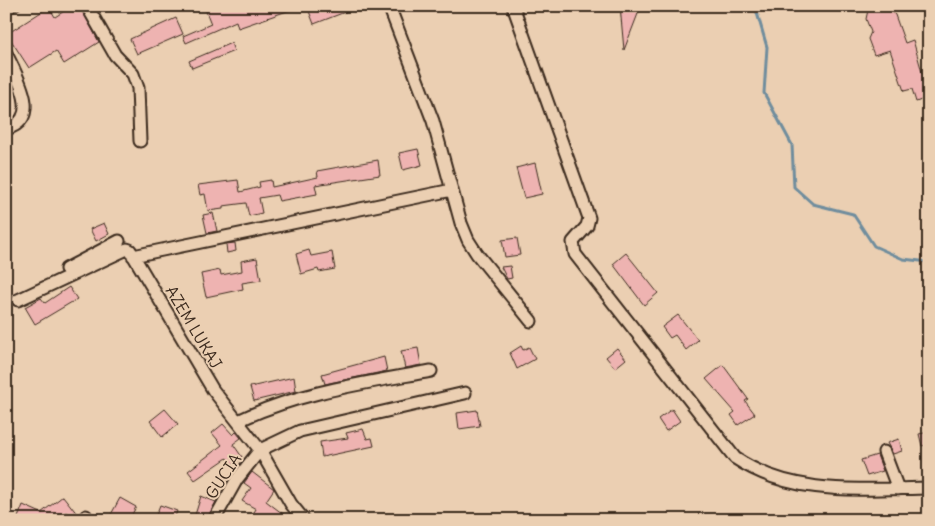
<svg xmlns="http://www.w3.org/2000/svg" width="935" height="526" viewBox="0 0 935 526" font-family="Delius,sans-serif">
  <style>
    .lines { fill: none; stroke-linecap: round; stroke-linejoin: round }
    .stream { stroke: #6f8d9d; stroke-width: 3 }
    .building { fill: #eeb3b1; stroke: #3b2a1e }
    .service-casing { stroke: #3b2a1e; stroke-width: 9 }
    .minor-casing { stroke: #3b2a1e; stroke-width: 15 }
    .service { stroke: #ebcfb2; stroke-width: 5.5 }
    .minor { stroke: #ebcfb2; stroke-width: 11 }
    .labels { text-anchor: middle; dominant-baseline: central; stroke-width: 4; stroke-linejoin: round; paint-order: stroke }
    .street-label { font-size: 16px; fill: #3b2a1e; stroke: #ebcfb2 }
  </style>
  <rect width="100%" height="100%" fill="#ebcfb2"/>
  <filter id="ink" filterUnits="userSpaceOnUse"><feTurbulence type="fractalNoise" baseFrequency=".02" numOctaves="2"/><feDisplacementMap in="SourceGraphic" scale="10" xChannelSelector="R" yChannelSelector="G"/><feConvolveMatrix kernelMatrix="1 2 1 2 8 2 1 2 1" color-interpolation-filters="sRGB"/></filter>
  <g filter="url(#ink)">
    <g class="lines">
      <path class="stream" d="M 755,6 L 767,47 L 764,93 L 792,145 L 794,187 L 813,204 L 853,214 L 874,246 L 903,259 L 929,262"/>
    </g>
    <path class="building" d="M 72,6 L 80,6 L 99,42 L 64,64 L 56,51 L 29,68 L 7,34 L 49,7 L 55,17 Z
      M 204,6 L 296,6 L 296,8 L 238,28 L 236,21 L 186,43 L 183,36 L 211,24 Z
      M 307,6 L 358,6 L 358,7 L 314,24 Z
      M 620,6 L 641,6 L 624,50 Z
      M 873,6 L 888,6 L 890,8 L 895,15 L 905,43 L 913,40 L 929,97 L 916,102 L 912,89 L 904,91 L 890,50 L 874,55 L 868,39 L 871,32 L 866,19 L 868,10 Z
      M 176,18 L 183,34 L 137,54 L 130,39 Z
      M 231,43 L 234,51 L 192,68 L 189,61 Z
      M 418,149 L 422,165 L 403,170 L 399,153 Z
      M 378,160 L 380,175 L 315,185 L 317,194 L 279,201 L 277,195 L 259,198 L 262,213 L 249,216 L 246,203 L 223,206 L 223,209 L 208,211 L 205,194 L 200,195 L 198,185 L 238,180 L 240,192 L 260,187 L 259,182 L 271,180 L 272,187 L 318,177 L 317,171 Z
      M 535,163 L 542,194 L 524,198 L 516,168 Z
      M 213,213 L 217,231 L 207,233 L 203,215 Z
      M 104,223 L 109,234 L 96,241 L 90,229 Z
      M 517,238 L 520,255 L 505,257 L 502,240 Z
      M 235,243 L 236,251 L 227,253 L 226,244 Z
      M 309,250 L 311,256 L 332,252 L 335,269 L 319,272 L 318,269 L 301,274 L 296,254 Z
      M 626,253 L 658,293 L 644,305 L 613,264 Z
      M 257,258 L 261,280 L 242,283 L 243,289 L 206,297 L 201,274 L 220,270 L 221,275 L 242,271 L 241,261 Z
      M 510,266 L 512,278 L 507,279 L 501,267 Z
      M 69,287 L 77,299 L 35,324 L 25,307 L 41,298 L 45,303 Z
      M 678,315 L 698,340 L 686,350 L 675,335 L 670,338 L 662,327 Z
      M 521,346 L 523,350 L 529,347 L 535,359 L 517,369 L 510,353 Z
      M 418,348 L 421,365 L 405,368 L 401,351 Z
      M 617,348 L 626,359 L 615,368 L 606,357 Z
      M 384,357 L 387,371 L 325,384 L 322,374 Z
      M 723,365 L 748,399 L 745,401 L 755,414 L 738,425 L 731,415 L 735,412 L 706,379 Z
      M 294,377 L 296,391 L 254,401 L 250,387 Z
      M 165,409 L 178,424 L 162,437 L 150,421 Z
      M 672,409 L 680,421 L 666,431 L 658,419 Z
      M 477,410 L 480,426 L 459,429 L 457,413 Z
      M 223,424 L 233,435 L 236,432 L 241,438 L 233,444 L 242,457 L 233,465 L 227,458 L 195,480 L 188,471 L 222,445 L 212,433 Z
      M 363,429 L 367,439 L 372,438 L 374,446 L 322,457 L 320,442 L 348,438 L 346,433 Z
      M 929,432 L 929,444 L 922,446 L 919,434 Z
      M 899,439 L 902,451 L 893,454 L 887,443 Z
      M 877,455 L 883,471 L 867,476 L 861,460 Z
      M 252,472 L 274,489 L 266,501 L 291,520 L 249,520 L 256,509 L 242,501 L 251,488 L 244,483 Z
      M 63,496 L 78,515 L 77,520 L 66,512 L 55,520 L 17,520 L 23,505 L 41,513 Z
      M 201,496 L 216,502 L 207,519 L 195,515 Z
      M 120,498 L 136,507 L 129,520 L 108,520 Z
      M 160,505 L 177,511 L 174,520 L 154,520 Z"/>
    <g class="lines">
      <defs>
        <path id="service" d="M 6,11 L 17,6"/>
        <path id="minor" d="M 87,6 L 115,55 L 133,74 L 138,88 L 140,141
          M 389,6 L 433,121 L 461,223 L 468,240 L 477,254 L 531,321
          M 513,6 L 589,218 L 587,226 L 573,242 L 575,254 L 735,458 C 793,497 862,489 929,488
          M 6,53 C 17,77 43,119 6,129
          M 133,256 L 452,190
          M 66,269 L 119,241
          M 18,300 L 127,249 L 130,250 L 213,390 L 260,450 L 291,504 L 304,520
          M 238,421 C 298,392 366,383 431,371
          M 884,452 L 898,489
          M 84,520 L 86,516
          M 214,520 L 237,479 L 260,450 L 300,431 L 465,393"/>
      </defs>
      <use href="#service" class="service-casing"/>
      <use href="#minor" class="minor-casing"/>
      <use href="#service" class="service"/>
      <use href="#minor" class="minor"/>
    </g>
  </g>
  <g class="labels">
    <g class="street-label">
      <text transform="translate(194 327) rotate(59)">AZEM LUKAJ</text>
      <text transform="translate(223 476) rotate(-56)">GUCIA</text>
    </g>
  </g>
  <rect width="935" height="526" fill="none" stroke="#ebcfb2" stroke-width="25"/>
  <rect x="12" y="12" width="910" height="501" fill="none" stroke="#3b2a1e" stroke-width="2" filter="url(#ink)"/>
</svg>
